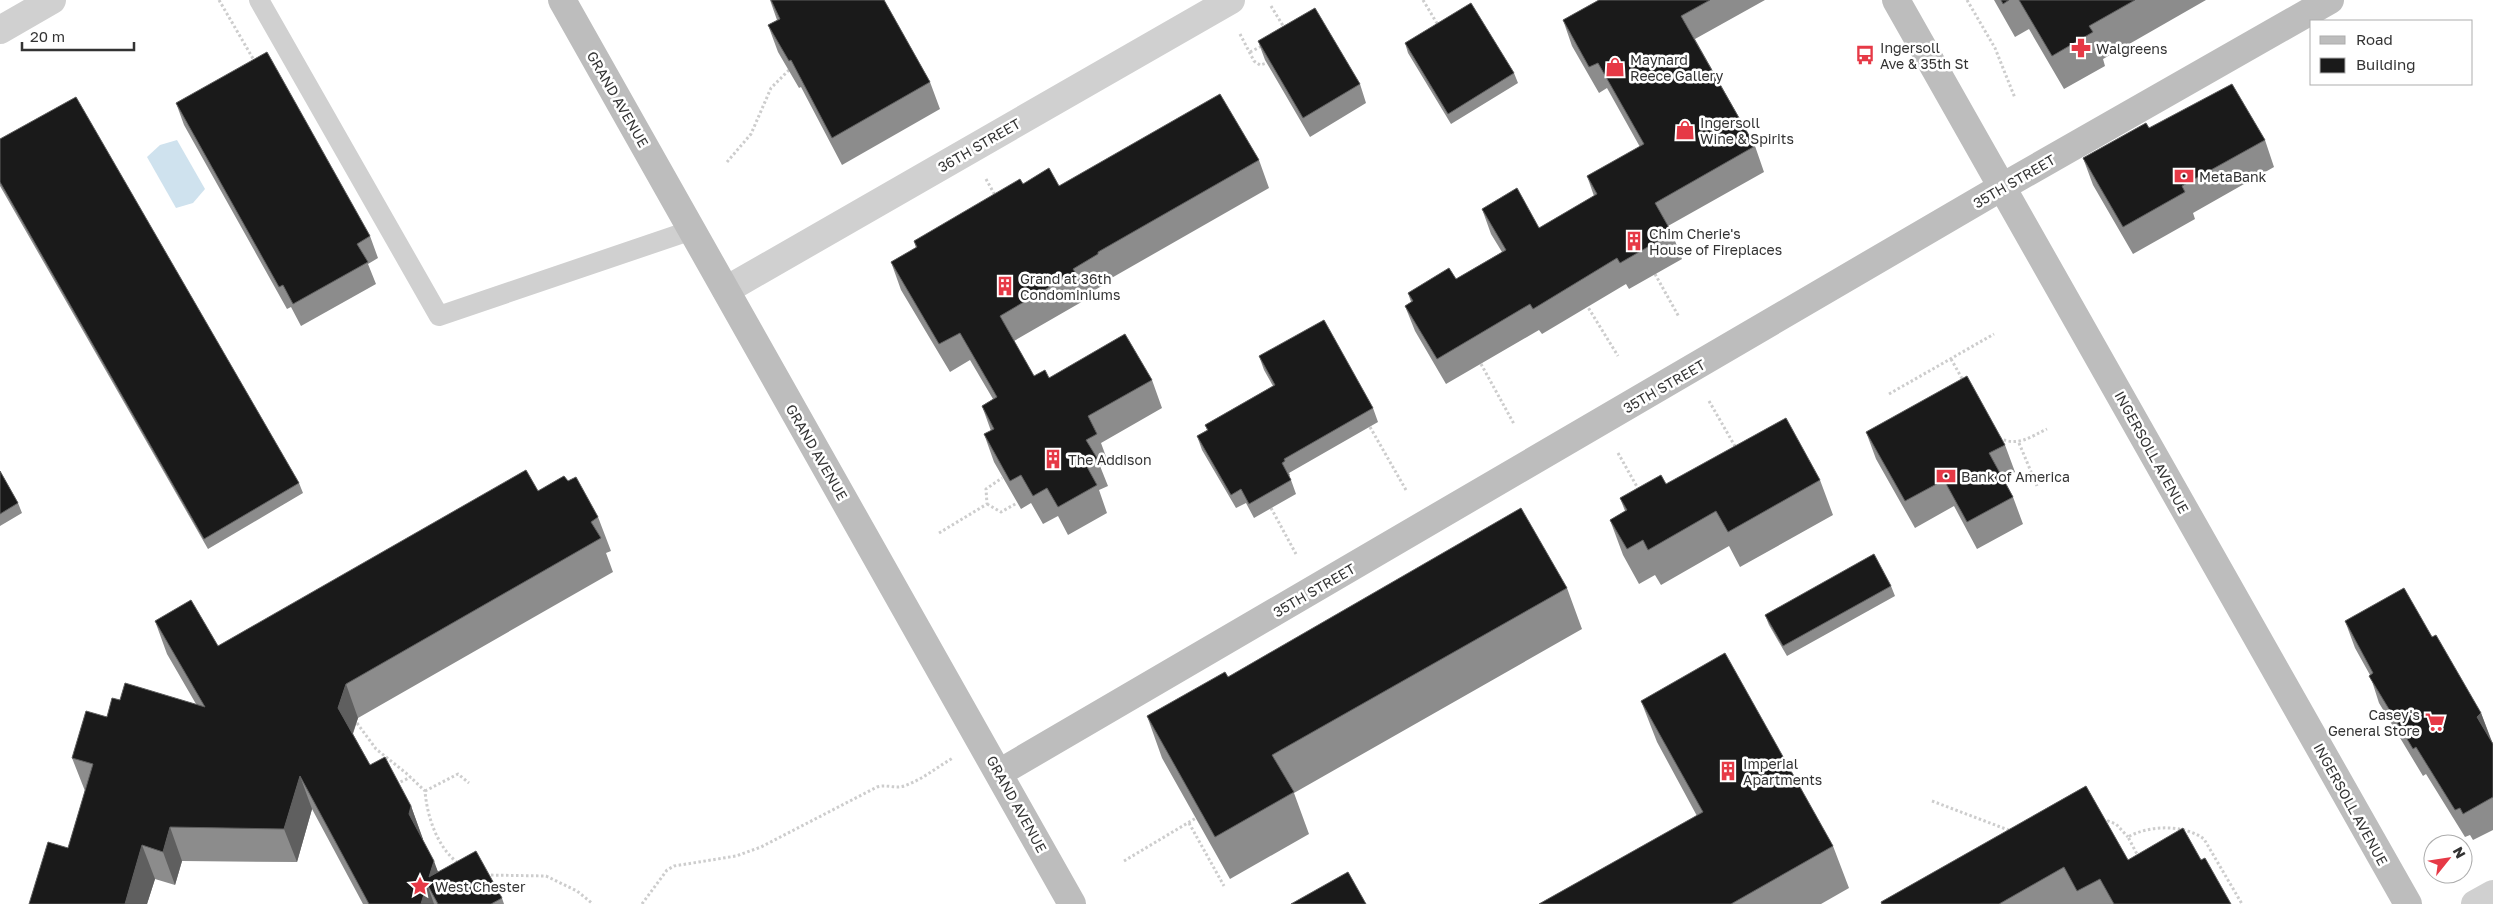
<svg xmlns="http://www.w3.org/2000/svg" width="2493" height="904" viewBox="0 0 2493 904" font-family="'Golos Text',sans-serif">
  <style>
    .water { fill: #cfe2ee }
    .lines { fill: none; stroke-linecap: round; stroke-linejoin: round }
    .path { stroke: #cdcdcd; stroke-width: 3; stroke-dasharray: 2.5 2.5; stroke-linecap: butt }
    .lane { stroke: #d0d0d0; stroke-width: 20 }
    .street { stroke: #d0d0d0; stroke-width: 28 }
    .secondary { stroke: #bdbdbd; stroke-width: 28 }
    .wall { fill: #8c8c8c }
    .shaded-wall { fill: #5f5f5f }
    .building { fill: #1a1a1a; stroke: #5f5f5f }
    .labels { text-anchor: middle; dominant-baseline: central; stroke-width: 5; stroke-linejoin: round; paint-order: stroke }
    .poi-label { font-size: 14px; fill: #333; stroke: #fff; text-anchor: start }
    .street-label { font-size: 14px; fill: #333; stroke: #fff }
  </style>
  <rect width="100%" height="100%" fill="#fff"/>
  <path class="water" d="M 177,140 L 205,189 L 193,203 L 176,208 L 147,157 L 160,145 Z"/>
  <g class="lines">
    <path class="path" d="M 219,0 L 255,62
      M 1423,0 L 1438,25
      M 1967,0 L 1995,48 L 2015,98
      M 1271,6 L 1285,29
      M 1240,34 L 1254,61 L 1260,65 L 1267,63
      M 1250,52 L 1262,46
      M 727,162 L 751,134 L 771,88 L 789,70
      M 986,179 L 996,197
      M 1655,274 L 1679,317
      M 1586,304 L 1618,356
      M 1951,359 L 1964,382
      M 1481,364 L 1514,424
      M 1889,394 L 1994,334
      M 1709,401 L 1736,448
      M 1370,427 L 1406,490
      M 1999,438 C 2018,447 2030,437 2047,429
      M 2019,443 L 2037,486
      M 1618,453 L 1640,492
      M 987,504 L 1001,512 L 1017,503
      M 1271,508 L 1296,554
      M 939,533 L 987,504 L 986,489 L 1002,478
      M 357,723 L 376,749 L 406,773 L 425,791 C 427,816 437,847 458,863
      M 396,784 L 411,777
      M 425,791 L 458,774 L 469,783
      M 1932,801 L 2011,831
      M 1189,823 L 1224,886
      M 2103,824 L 2108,821 L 2116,824 L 2128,837
      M 2139,858 L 2128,837 C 2149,825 2184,824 2204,839 L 2242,904
      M 1124,861 L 1196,818
      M 486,875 L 546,876 L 577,891 L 593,904
      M 642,904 L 667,870 L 674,866 L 736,856 L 761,847 L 877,787 C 886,784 895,789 904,786 C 922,780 937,767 953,758"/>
    <path class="lane" d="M 259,0 L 439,316 L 692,230"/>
    <path class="street" d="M 0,30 L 52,0
      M 726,290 L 1231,0
      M 2475,904 L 2493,894"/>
    <path class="secondary" d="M 562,0 L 1072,904
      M 1896,0 L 2408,904
      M 999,773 L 2002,187 L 2330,0"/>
  </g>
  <path class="wall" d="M 770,0 L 884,0 L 930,82 L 940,109 L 842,165 L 801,87 L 799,88 L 778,52 L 768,25 L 777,20 Z
    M 1599,0 L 1765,0 L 1695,39 L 1755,146 L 1764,172 L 1668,226 L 1672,233 L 1682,259 L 1629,289 L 1626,284 L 1542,334 L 1539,330 L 1446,384 L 1415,331 L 1405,306 L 1411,302 L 1408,293 L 1456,279 L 1502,252 L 1491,234 L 1482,209 L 1539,228 L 1594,196 L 1587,176 L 1640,147 L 1607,88 L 1599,93 L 1572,46 L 1563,20 Z
    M 1994,0 L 2206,0 L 2103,59 L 2105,66 L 2064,89 L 2029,29 L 2015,37 Z
    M 1258,41 L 1360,84 L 1366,103 L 1310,137 L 1265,60 Z
    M 1405,43 L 1514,73 L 1518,83 L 1451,124 L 1408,53 Z
    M 176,103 L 370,236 L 378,258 L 368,264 L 376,284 L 301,326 L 291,307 L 287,309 L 184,125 Z
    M 2149,128 L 2265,140 L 2274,167 L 2193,213 L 2195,219 L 2133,254 L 2093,185 L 2083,158 Z
    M 0,139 L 299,483 L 303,493 L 208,549 L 0,186 Z
    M 1259,160 L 1269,188 L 1108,280 L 1109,282 L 1084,296 L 1085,300 L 1014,341 L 1034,376 L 1049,378 L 1152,380 L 1162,408 L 1101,443 L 1108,462 L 1100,466 L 1108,486 L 1099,490 L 1107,513 L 1068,535 L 1058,516 L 1043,524 L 1031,503 L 1021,509 L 994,462 L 984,434 L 991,431 L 982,406 L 993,399 L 970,360 L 950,372 L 901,290 L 891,262 L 916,248 L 914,241 L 1023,184 L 1059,186 Z
    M 1259,356 L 1373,408 L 1378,422 L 1289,473 L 1290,475 L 1289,476 L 1291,480 L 1296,494 L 1254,518 L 1246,503 L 1236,508 L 1202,450 L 1197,436 L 1207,430 L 1205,425 L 1273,386 L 1264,370 Z
    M 1866,432 L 2005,445 L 2015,472 L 2003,478 L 2013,497 L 2023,524 L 1977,549 L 1954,506 L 1915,528 L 1876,459 Z
    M 0,471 L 18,503 L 22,513 L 0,526 Z
    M 1820,480 L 1833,515 L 1740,567 L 1729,546 L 1661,585 L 1655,575 L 1639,584 L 1623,555 L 1610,520 L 1625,511 L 1620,498 L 1666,484 Z
    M 568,481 L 598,517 L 611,551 L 606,553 L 613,572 L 358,718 L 353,734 L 370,765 L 411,806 L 423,840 L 438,872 L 502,898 L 504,904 L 363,904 L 312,809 L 297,862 L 182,861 L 175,885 L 155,879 L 147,904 L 29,904 L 68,848 L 85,791 L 72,758 L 120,700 L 196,704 L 167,654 L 155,621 L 218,646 L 538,491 Z
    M 1891,586 L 1895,596 L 1787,656 L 1769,625 L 1765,615 Z
    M 1567,588 L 1582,629 L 1294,793 L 1309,834 L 1230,879 L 1162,758 L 1147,716 L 1228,677 Z
    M 2345,621 L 2432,637 L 2481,713 L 2493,744 L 2493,830 L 2473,840 L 2470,835 L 2465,837 L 2426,774 L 2423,776 L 2379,703 L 2370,675 L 2355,648 Z
    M 1641,701 L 1833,846 L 1849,888 L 1821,904 L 1539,904 L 1697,816 L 1657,742 Z
    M 2086,786 L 2128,860 L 2201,860 L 2231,904 L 1881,904 L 1881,902 Z"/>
  <path class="shaded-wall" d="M 346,684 L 358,718 L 350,741 L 338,708 Z
    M 2481,713 L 2491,740 L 2477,717 Z
    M 300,776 L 312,809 L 297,862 L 284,829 Z
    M 411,806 L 423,839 L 421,847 L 409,814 Z
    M 170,827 L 182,861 L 175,885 L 163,852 Z
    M 142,845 L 155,879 L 147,904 L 125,904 Z
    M 434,861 L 446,894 L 429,877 Z
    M 427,884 L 434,904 L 421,904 Z"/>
  <path class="building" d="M 771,0 L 884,0 L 930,82 L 832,138 L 791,60 L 789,61 L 768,25 L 780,19 Z
    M 1599,0 L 1710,0 L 1681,16 L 1755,146 L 1655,203 L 1672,233 L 1620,263 L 1617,258 L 1533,309 L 1530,304 L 1437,359 L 1405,306 L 1413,301 L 1408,293 L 1449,268 L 1456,279 L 1506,250 L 1482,209 L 1517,188 L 1539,228 L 1597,194 L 1587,176 L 1644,144 L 1598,63 L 1589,67 L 1563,20 Z
    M 2001,0 L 2009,0 L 2003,4 Z
    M 2019,0 L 2135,0 L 2089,26 L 2093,32 L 2052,56 Z
    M 1471,3 L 1514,73 L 1448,114 L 1405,43 Z
    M 1315,8 L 1360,84 L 1303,118 L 1258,41 Z
    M 267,52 L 370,236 L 357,244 L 368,262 L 293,304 L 283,285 L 279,287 L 176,103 Z
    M 2232,84 L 2265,140 L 2182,186 L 2185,192 L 2123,227 L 2083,158 L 2146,123 L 2149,128 Z
    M 1220,94 L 1259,160 L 1098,252 L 1098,254 L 1073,269 L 1075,272 L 1000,316 L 1034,376 L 1045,370 L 1049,378 L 1125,334 L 1152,380 L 1088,416 L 1097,434 L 1086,440 L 1097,458 L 1086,465 L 1097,485 L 1058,507 L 1047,488 L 1033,496 L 1021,475 L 1010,481 L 984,434 L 994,429 L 982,406 L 997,397 L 960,333 L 939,344 L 891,262 L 917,247 L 914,241 L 1020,179 L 1023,184 L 1049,168 L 1059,186 Z
    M 76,97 L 299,483 L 204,539 L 0,182 L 0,139 Z
    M 1324,320 L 1373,408 L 1284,459 L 1285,461 L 1282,463 L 1291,480 L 1249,504 L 1241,489 L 1231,495 L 1197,436 L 1208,430 L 1205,425 L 1275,385 L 1259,356 Z
    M 1967,376 L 2005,445 L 1989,453 L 2013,497 L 1967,522 L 1944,480 L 1905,501 L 1866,432 Z
    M 1786,418 L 1820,480 L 1728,532 L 1716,511 L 1648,550 L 1643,540 L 1627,549 L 1610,520 L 1627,510 L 1620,498 L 1661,475 L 1666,484 Z
    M 526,470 L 538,491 L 564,476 L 568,481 L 576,477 L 598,517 L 591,522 L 601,538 L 346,684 L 338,708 L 370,765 L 385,757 L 411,806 L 409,814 L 434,861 L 429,877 L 476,851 L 502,898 L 491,904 L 438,904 L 427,884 L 421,904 L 369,904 L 300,776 L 284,829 L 170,827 L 163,852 L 142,845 L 125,904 L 29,904 L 48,842 L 68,848 L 93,764 L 72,758 L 86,711 L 107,717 L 112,698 L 120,700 L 125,683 L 205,707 L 155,621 L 191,600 L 218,646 Z
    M 0,471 L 18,503 L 0,514 Z
    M 1521,508 L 1567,588 L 1272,755 L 1294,792 L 1215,837 L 1147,716 L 1225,672 L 1228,677 Z
    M 1874,554 L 1891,586 L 1783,646 L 1765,615 Z
    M 2404,588 L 2432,637 L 2436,635 L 2481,713 L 2477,717 L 2493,744 L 2493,797 L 2463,814 L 2460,808 L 2455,810 L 2416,747 L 2413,749 L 2369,676 L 2373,673 L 2345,621 Z
    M 1725,653 L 1833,846 L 1731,904 L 1539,904 L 1703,812 L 1641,701 Z
    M 2086,786 L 2128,860 L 2183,828 L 2201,860 L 2205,858 L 2231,904 L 2114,904 L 2100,879 L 2077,891 L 2064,867 L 1999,904 L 1882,904 L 1881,902 Z
    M 1348,872 L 1366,904 L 1291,904 Z"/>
  <defs>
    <symbol id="pharmacy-bare" viewBox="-9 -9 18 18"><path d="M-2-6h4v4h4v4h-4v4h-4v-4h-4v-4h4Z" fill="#e63946" stroke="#fff" stroke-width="2.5" paint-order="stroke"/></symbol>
    <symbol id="bus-bare" viewBox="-9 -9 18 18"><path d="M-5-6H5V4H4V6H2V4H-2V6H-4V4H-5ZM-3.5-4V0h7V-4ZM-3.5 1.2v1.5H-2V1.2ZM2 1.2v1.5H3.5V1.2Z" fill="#e63946" stroke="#fff" stroke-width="2.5" paint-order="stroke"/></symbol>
    <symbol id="shop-bare" viewBox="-9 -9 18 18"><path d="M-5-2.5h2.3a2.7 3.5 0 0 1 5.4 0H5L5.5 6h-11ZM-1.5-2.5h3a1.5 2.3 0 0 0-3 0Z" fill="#e63946" stroke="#fff" stroke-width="2.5" paint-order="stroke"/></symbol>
    <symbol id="bank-bare" viewBox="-9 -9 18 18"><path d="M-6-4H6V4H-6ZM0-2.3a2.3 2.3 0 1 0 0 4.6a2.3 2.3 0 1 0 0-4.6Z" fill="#e63946" stroke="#fff" stroke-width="2.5" paint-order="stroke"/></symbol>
    <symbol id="building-bare" viewBox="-9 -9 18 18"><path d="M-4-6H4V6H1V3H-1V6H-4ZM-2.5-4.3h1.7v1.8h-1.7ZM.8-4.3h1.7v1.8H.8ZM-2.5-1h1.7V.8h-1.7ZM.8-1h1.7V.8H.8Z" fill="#e63946" stroke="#fff" stroke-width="2.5" paint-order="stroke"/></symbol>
    <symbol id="supermarket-bare" viewBox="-9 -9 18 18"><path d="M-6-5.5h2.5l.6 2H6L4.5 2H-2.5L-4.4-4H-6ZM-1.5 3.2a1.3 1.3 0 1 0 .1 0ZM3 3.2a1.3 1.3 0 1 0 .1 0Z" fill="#e63946" stroke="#fff" stroke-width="2.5" paint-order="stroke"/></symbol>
    <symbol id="sight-bare" viewBox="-9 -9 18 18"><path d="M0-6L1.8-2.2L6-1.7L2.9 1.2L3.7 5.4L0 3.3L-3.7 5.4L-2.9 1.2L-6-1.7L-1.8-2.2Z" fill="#e63946" stroke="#fff" stroke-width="2.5" paint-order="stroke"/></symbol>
  </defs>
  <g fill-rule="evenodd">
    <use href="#pharmacy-bare" x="2067" y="34" width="28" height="28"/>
    <use href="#bus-bare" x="1851" y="41" width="28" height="28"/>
    <use href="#shop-bare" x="1601" y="53" width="28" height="28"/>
    <use href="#shop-bare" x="1671" y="116" width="28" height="28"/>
    <use href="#bank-bare" x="2170" y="162" width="28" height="28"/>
    <use href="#building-bare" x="1620" y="227" width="28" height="28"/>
    <use href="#building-bare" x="991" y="272" width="28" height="28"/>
    <use href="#building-bare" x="1039" y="445" width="28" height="28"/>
    <use href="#bank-bare" x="1932" y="462" width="28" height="28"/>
    <use href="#supermarket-bare" x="2421" y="708" width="28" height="28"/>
    <use href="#building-bare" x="1714" y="757" width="28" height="28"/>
    <use href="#sight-bare" x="406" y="872" width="28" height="28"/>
  </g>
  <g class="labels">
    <g class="poi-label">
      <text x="1880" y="47">Ingersoll<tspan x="1880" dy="16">Ave &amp; 35th St</tspan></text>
      <text x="2096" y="48">Walgreens</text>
      <text x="1630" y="59">Maynard<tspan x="1630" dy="16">Reece Gallery</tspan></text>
      <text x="1700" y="122">Ingersoll<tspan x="1700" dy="16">Wine &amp; Spirits</tspan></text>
      <text x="2199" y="176">MetaBank</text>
      <text x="1649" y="233">Chim Cherie's<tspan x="1649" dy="16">House of Fireplaces</tspan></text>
      <text x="1020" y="278">Grand at 36th<tspan x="1020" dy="16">Condominiums</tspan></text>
      <text x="1068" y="459">The Addison</text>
      <text x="1961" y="476">Bank of America</text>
      <text x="2420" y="714" text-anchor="end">Casey's<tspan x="2420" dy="16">General Store</tspan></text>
      <text x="1743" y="763">Imperial<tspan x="1743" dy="16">Apartments</tspan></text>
      <text x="435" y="886">West Chester</text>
    </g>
    <g class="street-label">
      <text transform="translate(618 99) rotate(60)">GRAND AVENUE</text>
      <text transform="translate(979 145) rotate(-30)">36TH STREET</text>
      <text transform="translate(2014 181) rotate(-30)">35TH STREET</text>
      <text transform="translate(1664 386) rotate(-30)">35TH STREET</text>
      <text transform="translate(817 452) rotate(60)">GRAND AVENUE</text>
      <text transform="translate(2152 452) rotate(61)">INGERSOLL AVENUE</text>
      <text transform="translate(1314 590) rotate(-30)">35TH STREET</text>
      <text transform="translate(1017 804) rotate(61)">GRAND AVENUE</text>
      <text transform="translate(2351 804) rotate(61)">INGERSOLL AVENUE</text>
    </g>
  </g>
  <rect x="2310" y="20" width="162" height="65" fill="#ffffff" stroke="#adadad"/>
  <rect x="2320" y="36" width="25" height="8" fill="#bdbdbd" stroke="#adadad"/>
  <text x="2356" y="45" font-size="15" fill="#333333">Road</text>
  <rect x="2320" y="58" width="25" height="15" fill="#1a1a1a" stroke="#adadad"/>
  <text x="2356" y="70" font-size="15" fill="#333333">Building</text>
  <g transform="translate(2448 859) rotate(60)"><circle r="24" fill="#ffffff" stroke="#adadad"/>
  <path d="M0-4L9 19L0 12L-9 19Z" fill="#e63946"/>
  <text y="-8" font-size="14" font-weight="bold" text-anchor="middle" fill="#333333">N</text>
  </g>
  <path d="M22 42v8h112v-8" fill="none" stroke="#333333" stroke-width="2.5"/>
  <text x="30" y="42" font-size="15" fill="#333333" stroke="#ffffff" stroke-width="4" paint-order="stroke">20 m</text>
</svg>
